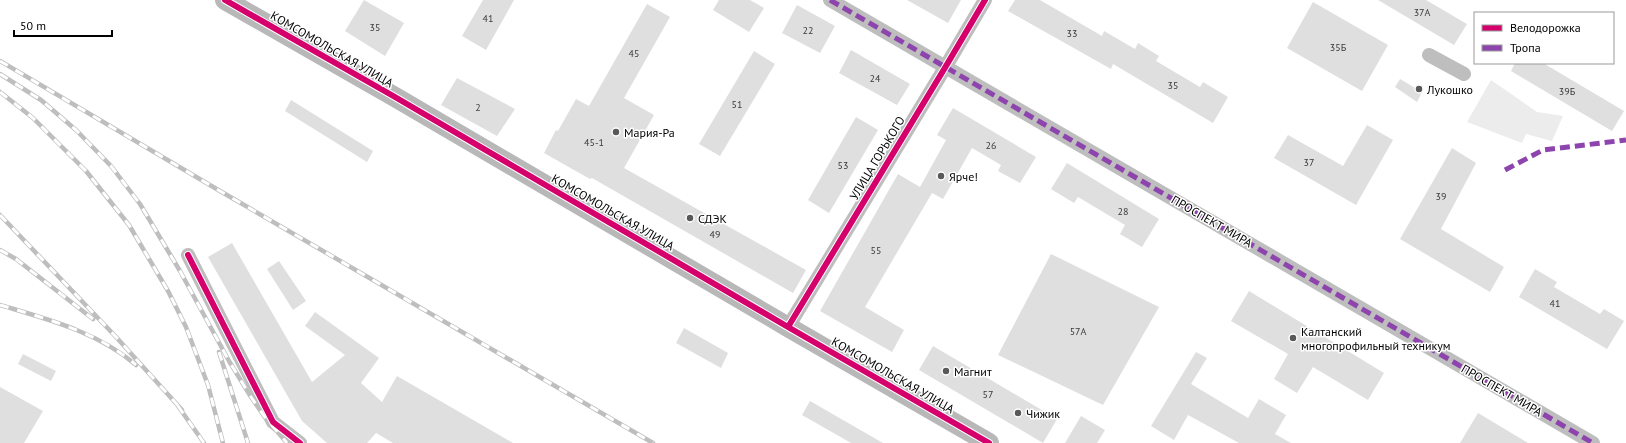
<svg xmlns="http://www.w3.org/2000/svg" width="1626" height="443" viewBox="0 0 1626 443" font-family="'PT Sans',sans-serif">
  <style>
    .green { fill: #ececec }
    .building { fill: #dfdfdf }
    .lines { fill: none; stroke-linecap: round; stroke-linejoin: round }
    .street { stroke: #bebebe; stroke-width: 14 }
    .secondary { stroke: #b8b8b8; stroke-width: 20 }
    .rail-casing { stroke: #bebebe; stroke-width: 4.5 }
    .rail { stroke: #fff; stroke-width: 3; stroke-dasharray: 9; stroke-linecap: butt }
    .quiet { stroke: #8e44ad; stroke-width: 5; stroke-dasharray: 10 5; stroke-linecap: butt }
    .cycleway-casing { stroke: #fff; stroke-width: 8 }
    .cycleway { stroke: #d6006c; stroke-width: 6 }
    .poi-dot { fill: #595959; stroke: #fff; stroke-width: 1.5 }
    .labels { text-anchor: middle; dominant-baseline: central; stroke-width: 3; stroke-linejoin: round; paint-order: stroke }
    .number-label { font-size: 10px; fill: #383838 }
    .street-label { font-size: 12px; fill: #000; stroke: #fff }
    .poi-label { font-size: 12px; fill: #000; stroke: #fff; text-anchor: start }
  </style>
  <rect width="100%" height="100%" fill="#fff"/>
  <path class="green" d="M 1491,80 L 1537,112 L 1563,116 L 1552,141 L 1526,134 L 1522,143 L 1467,122 Z"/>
  <path class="building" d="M 364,0 L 404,23 L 385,56 L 345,31 Z
    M 483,0 L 514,0 L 486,50 L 462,36 Z
    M 719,0 L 750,0 L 764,8 L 749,32 L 713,10 Z
    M 907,0 L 961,0 L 948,23 Z
    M 1015,0 L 1040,0 L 1102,36 L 1104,31 L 1135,49 L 1138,43 L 1159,56 L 1156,61 L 1200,87 L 1203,82 L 1228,97 L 1213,123 L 1113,64 L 1111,69 L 1008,11 Z
    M 1378,0 L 1426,0 L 1467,24 L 1454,45 Z
    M 1313,2 L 1388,45 L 1362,91 L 1287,48 Z
    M 647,4 L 670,17 L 624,98 L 654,115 L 624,168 L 806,270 L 793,293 L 592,178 L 590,179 L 544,153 L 556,130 L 558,131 L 576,99 L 589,106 Z
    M 797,5 L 835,26 L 820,53 L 782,33 Z
    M 851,50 L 910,84 L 897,105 L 839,73 Z
    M 754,51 L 775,64 L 720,156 L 699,144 Z
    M 1515,63 L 1543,63 L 1624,111 L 1612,131 L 1511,71 Z
    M 457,78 L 515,109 L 497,136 L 441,105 Z
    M 1400,79 L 1422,92 L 1417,102 L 1395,87 Z
    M 291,100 L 373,151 L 367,162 L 285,111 Z
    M 953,108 L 1036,157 L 1020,183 L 998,171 L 1001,165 L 972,148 L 943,199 L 932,193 L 865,307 L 904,330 L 892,352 L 820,311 L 898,174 L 920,187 L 946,140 L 937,135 Z
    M 856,117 L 878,130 L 829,213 L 808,200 Z
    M 1367,125 L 1393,140 L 1356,205 L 1274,158 L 1288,135 L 1343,166 Z
    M 1452,148 L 1476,163 L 1441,229 L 1504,267 L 1490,292 L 1400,239 Z
    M 1067,163 L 1159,219 L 1142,247 L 1120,234 L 1125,225 L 1078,197 L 1074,203 L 1051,189 Z
    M 232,243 L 312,382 L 345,355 L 305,326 L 315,312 L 379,358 L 361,383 L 382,402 L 397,376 L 513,443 L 393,443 L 376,433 L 367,443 L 327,443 L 302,421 L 208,257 Z
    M 1051,254 L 1159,307 L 1103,405 L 998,355 Z
    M 279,261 L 306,301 L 293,310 L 267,269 Z
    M 1535,269 L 1557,282 L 1554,287 L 1600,314 L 1604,309 L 1624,321 L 1607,349 L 1519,297 Z
    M 1249,291 L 1384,373 L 1368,400 L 1313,367 L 1297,393 L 1274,379 L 1288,354 L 1231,321 Z
    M 684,328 L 728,353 L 721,368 L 676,343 Z
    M 933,346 L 1057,419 L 1043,443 L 919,370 Z
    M 1196,352 L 1207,358 L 1191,384 L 1248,418 L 1259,399 L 1286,415 L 1275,434 L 1291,443 L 1239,443 L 1188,415 L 1174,440 L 1151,426 Z
    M 23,354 L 56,371 L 51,381 L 18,364 Z
    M 0,387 L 43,411 L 24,443 L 0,443 Z
    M 810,401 L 883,443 L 851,443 L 802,415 Z
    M 1478,413 L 1528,443 L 1460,443 Z
    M 1081,416 L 1105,430 L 1097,443 L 1065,443 Z"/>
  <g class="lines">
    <path class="street" d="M 830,0 L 1593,443
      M 1429,55 L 1464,74
      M 188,255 L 273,422 L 300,443
      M 788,327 L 946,66 L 985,0"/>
    <path class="secondary" d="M 225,0 L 395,97 L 788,327 L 989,443"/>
    <defs>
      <path id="rail" d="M 0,61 L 220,191 L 653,443
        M 0,74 L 41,100 L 76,130 L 111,166 L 140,204 L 180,271 L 229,361 L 251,397 L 264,416 L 287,443
        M 0,92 L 33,118 L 86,171 L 129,225 L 168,291 L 186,327 L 208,385 L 223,443
        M 0,215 L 117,338 L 182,410
        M 0,250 L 16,259 L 93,319
        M 0,305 C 47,319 98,332 136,365
        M 219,352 L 248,443
        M 178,406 L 204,443"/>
    </defs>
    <use href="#rail" class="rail-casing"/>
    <use href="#rail" class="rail"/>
    <path class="quiet" d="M 830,0 L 1593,443
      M 1505,170 L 1543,150 L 1626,140"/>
    <defs>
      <path id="cycleway" d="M 225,0 L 395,97 L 788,327 L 989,443
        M 188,255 L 273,422 L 300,443
        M 788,327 L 946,66 L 985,0"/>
    </defs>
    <use href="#cycleway" class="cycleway-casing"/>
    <use href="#cycleway" class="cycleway"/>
  </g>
  <g class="poi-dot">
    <circle cx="1419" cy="89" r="4"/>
    <circle cx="616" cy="132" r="4"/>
    <circle cx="941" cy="176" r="4"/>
    <circle cx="690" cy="218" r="4"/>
    <circle cx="1293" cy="338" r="4"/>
    <circle cx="946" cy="371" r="4"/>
    <circle cx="1018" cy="413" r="4"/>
  </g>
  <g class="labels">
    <g class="number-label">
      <text x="1422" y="12">37А</text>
      <text x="488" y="18">41</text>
      <text x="375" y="27">35</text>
      <text x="808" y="30">22</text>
      <text x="1072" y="33">33</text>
      <text x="1338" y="47">35Б</text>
      <text x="634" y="53">45</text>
      <text x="875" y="78">24</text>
      <text x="1173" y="85">35</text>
      <text x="1567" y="91">39Б</text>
      <text x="737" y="104">51</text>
      <text x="478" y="107">2</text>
      <text x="594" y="142">45-1</text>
      <text x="991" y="145">26</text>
      <text x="1309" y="162">37</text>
      <text x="843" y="165">53</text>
      <text x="1441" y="196">39</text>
      <text x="1123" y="211">28</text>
      <text x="715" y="234">49</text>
      <text x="876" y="250">55</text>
      <text x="1555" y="303">41</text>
      <text x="1078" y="331">57А</text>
      <text x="988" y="394">57</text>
    </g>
    <g class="street-label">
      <text transform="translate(332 49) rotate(30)">КОМСОМОЛЬСКАЯ УЛИЦА</text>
      <text transform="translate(877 158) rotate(-59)">УЛИЦА ГОРЬКОГО</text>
      <text transform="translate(613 212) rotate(30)">КОМСОМОЛЬСКАЯ УЛИЦА</text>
      <text transform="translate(1212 221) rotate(30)">ПРОСПЕКТ МИРА</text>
      <text transform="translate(893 375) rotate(30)">КОМСОМОЛЬСКАЯ УЛИЦА</text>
      <text transform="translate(1502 390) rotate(30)">ПРОСПЕКТ МИРА</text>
    </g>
    <g class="poi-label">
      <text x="1427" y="89">Лукошко</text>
      <text x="624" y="132">Мария-Ра</text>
      <text x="949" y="176">Ярче!</text>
      <text x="698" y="218">СДЭК</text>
      <text x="1301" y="331">Калтанский<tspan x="1301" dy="14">многопрофильный техникум</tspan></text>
      <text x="954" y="371">Магнит</text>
      <text x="1026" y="413">Чижик</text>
    </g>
  </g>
  <rect x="1474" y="12" width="140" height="52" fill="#ffffff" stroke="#999999"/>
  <rect x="1482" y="25" width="20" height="6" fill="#d6006c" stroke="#999999"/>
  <text x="1510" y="32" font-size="12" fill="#000000">Велодорожка</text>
  <rect x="1482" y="45" width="20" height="6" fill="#8e44ad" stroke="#999999"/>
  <text x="1510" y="52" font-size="12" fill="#000000">Тропа</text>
  <path d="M14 30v6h98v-6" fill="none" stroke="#000000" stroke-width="2"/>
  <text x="20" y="30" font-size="12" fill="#000000" stroke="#ffffff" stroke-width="3" paint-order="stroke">50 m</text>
</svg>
